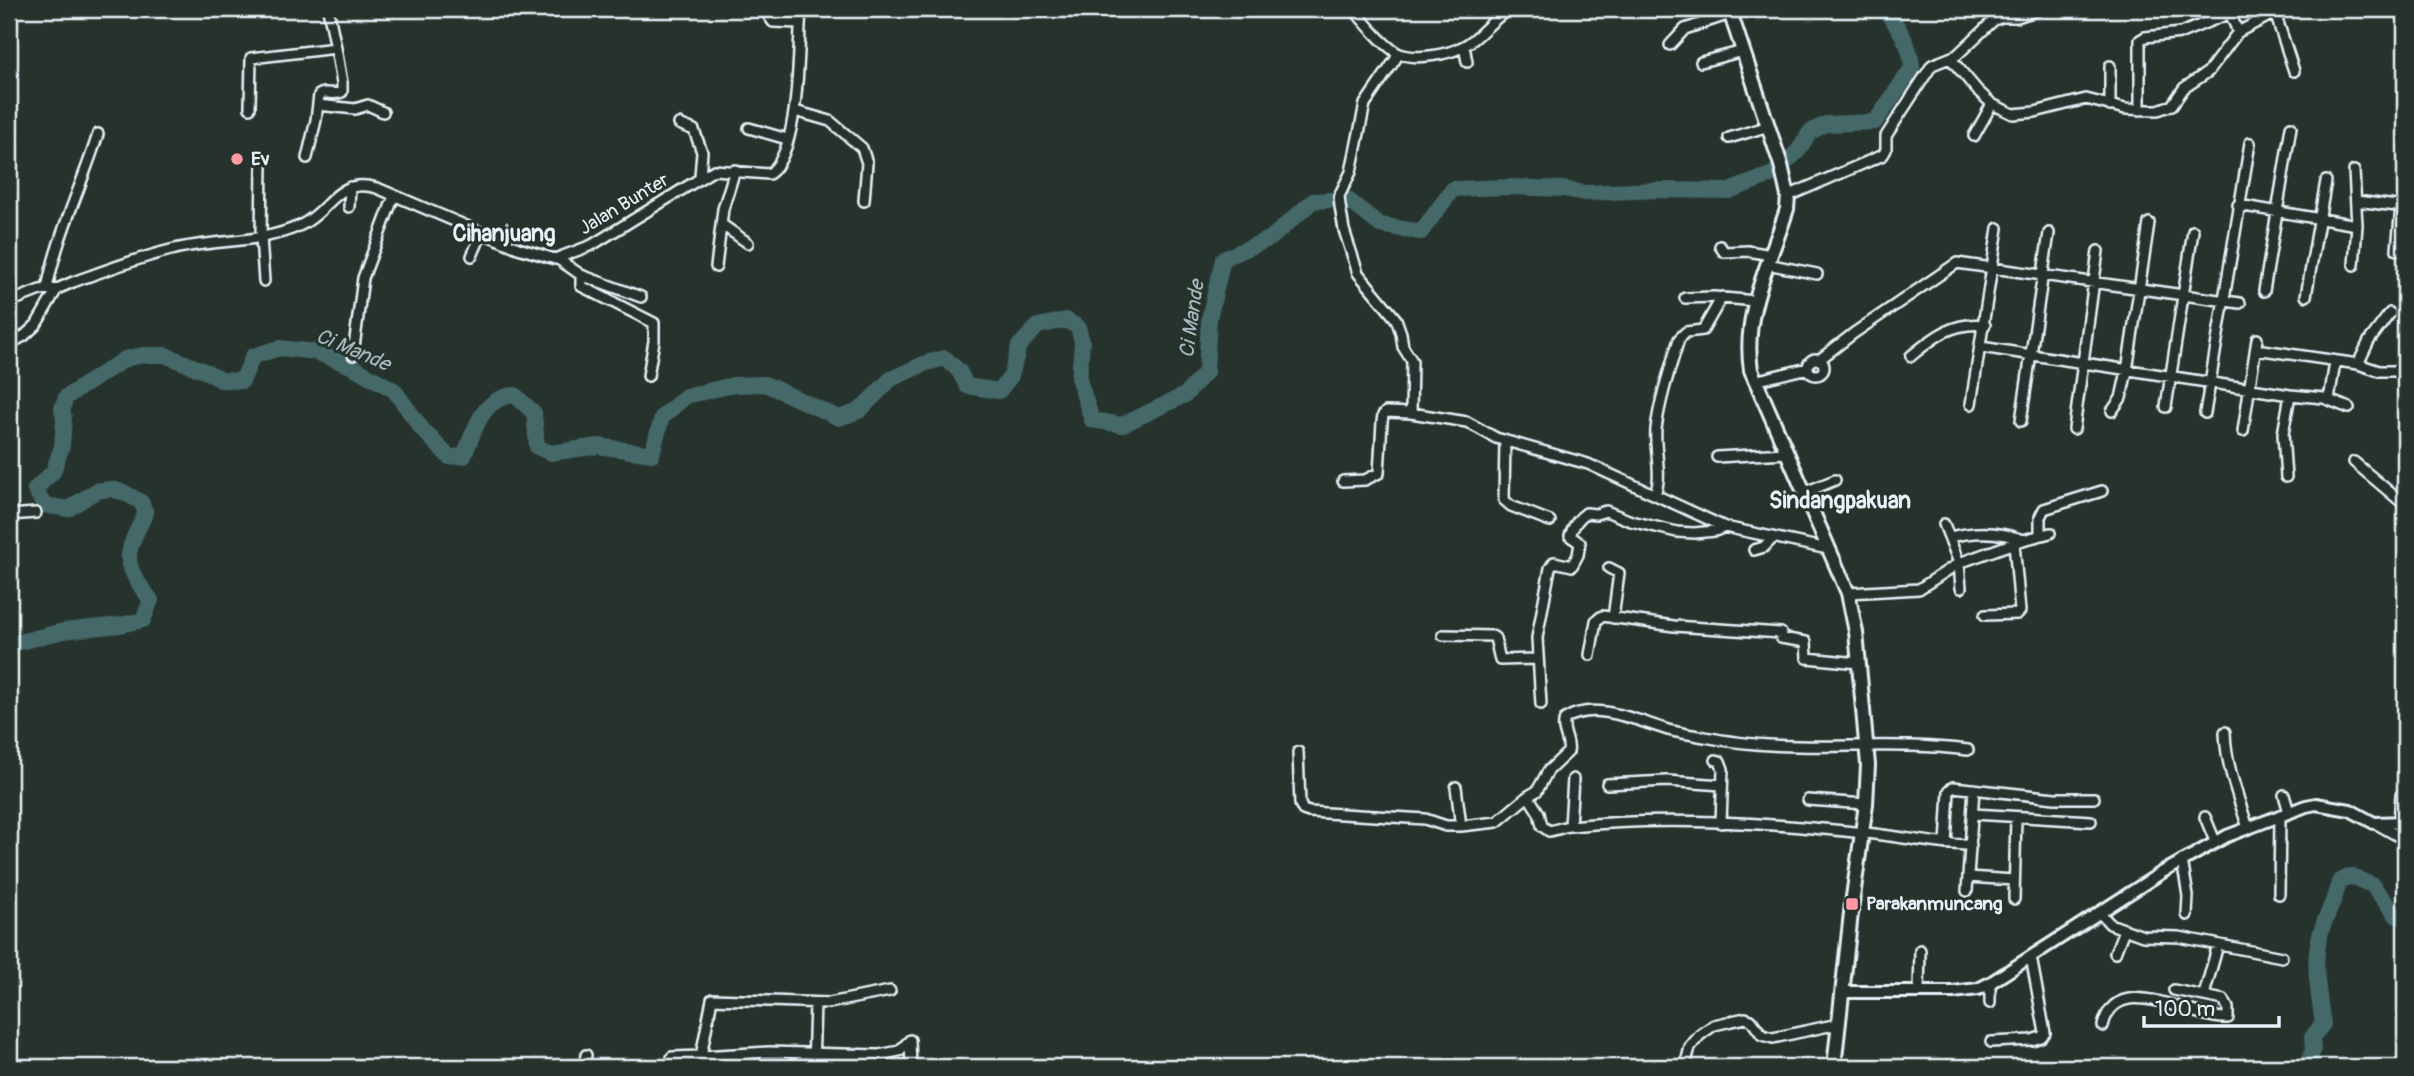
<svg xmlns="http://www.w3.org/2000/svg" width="2414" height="1076" viewBox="0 0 2414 1076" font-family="Pangolin,sans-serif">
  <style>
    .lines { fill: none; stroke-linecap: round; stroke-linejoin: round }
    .river { stroke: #446869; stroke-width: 16 }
    .minor-casing { stroke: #e8f1f8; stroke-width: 14 }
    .tertiary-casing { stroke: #e8f1f8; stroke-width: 16 }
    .secondary-casing { stroke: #e8f1f8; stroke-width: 18 }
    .minor { stroke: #26332d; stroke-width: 9 }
    .tertiary { stroke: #26332d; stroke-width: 10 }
    .secondary { stroke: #26332d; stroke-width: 12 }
    .poi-dot { fill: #ff9aa2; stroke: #26332d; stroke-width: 2.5 }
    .labels { text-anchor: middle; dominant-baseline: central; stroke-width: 6; stroke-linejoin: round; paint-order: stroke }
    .poi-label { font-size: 19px; font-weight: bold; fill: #e8f1f8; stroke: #26332d; text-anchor: start }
    .street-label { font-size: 19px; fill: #e8f1f8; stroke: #26332d }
    .water-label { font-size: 21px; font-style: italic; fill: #a6babf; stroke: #26332d }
    .quarter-label { font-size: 23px; font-weight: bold; fill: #e8f1f8; stroke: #26332d }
  </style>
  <rect width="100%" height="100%" fill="#26332d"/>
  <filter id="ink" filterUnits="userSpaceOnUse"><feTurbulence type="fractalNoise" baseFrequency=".0143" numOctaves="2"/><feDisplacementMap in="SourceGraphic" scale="14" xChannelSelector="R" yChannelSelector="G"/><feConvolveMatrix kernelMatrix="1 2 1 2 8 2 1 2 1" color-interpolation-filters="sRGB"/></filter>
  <g filter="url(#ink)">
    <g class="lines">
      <path class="river" d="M 9,653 L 12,644 L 63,631 L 120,625 L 143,620 L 151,600 C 121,562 124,555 146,513 L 141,502 L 125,493 L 111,489 L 96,491 L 68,509 L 44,505 L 35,489 L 53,472 L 62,446 L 64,418 L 62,409 L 66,397 L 125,359 L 143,355 L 165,355 L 207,372 L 221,380 L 242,381 L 253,356 L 280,348 L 316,352 L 353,367 L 394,390 L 422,429 L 449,457 L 464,456 C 475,429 482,397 515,395 L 534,413 L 537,447 L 551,453 L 598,446 L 652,454 L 662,417 L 686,396 L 733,385 L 765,384 L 839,418 L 859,411 L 891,379 L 926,363 L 945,358 L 959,371 L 967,386 L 999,391 L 1011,376 L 1019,346 L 1038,326 L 1066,320 L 1078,327 L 1082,342 L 1079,380 L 1092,420 L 1122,425 L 1185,395 L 1206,372 L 1209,319 L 1223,259 L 1271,238 L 1313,201 L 1347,199 L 1380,225 L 1421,232 L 1453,189 L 1510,187 L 1564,189 L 1584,193 L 1660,190 L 1729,191 L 1773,174 L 1798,151 L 1810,132 L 1826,124 L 1875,122 L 1912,68 C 1912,47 1897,23 1883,9
        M 2306,1067 L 2313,1051 L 2312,1037 L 2323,1024 C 2319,995 2312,963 2320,935 C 2325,917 2335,901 2339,882 L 2350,876 L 2372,885 L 2397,916 L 2405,918"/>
      <defs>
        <path id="minor" d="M 764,9 L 773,22 L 800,23
          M 1354,9 C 1362,20 1387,49 1400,54 C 1417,60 1448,55 1464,46 C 1481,37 1492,18 1510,9
          M 2226,9 L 2230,13 L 2238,32
          M 2286,9 L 2275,13 L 2294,71
          M 1670,45 L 1685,29 L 1745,9
          M 1464,46 L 1467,62
          M 1399,54 L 1365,104 L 1351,172 L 1339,196 L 1340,206 L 1344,230 L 1358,273 L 1396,319 L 1401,333 L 1403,347 L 1412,361 L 1411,413
          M 1950,58 L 1977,90 L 1992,104 L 2013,114 L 2035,112 L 2086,99 L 2125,109 L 2158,110 L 2172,105 L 2184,88 L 2208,72 L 2238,32 L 2275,13 L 2275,9
          M 1701,62 L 1743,51
          M 318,105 L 355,109 L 368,105 L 383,112
          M 2110,106 L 2110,66
          M 250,108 L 251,58 L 336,48 L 328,9
          M 2140,110 L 2140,40 L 2145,37 L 2181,33 L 2230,13
          M 795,111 L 830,121 L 862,148 L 867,163 L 864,201
          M 679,124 L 694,130 L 702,152 L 700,176
          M 749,128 L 787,139
          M 1974,136 L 1992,104
          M 1729,138 L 1769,126
          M 307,158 L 316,120 L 319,95 C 325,90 334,96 342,92 L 342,83 L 336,48
          M 262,165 L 261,237 L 264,281
          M 2354,171 L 2357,225 L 2354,265
          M 1788,196 L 1883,155 L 1886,150 L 1886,136 L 1932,65 L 1957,55 L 1994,20 L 2002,17 L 2017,17 L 2041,9
          M 2356,201 L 2405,207
          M 2238,205 L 2357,225
          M 349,207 L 350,187
          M 721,224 L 748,243
          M 1720,246 L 1724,252 L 1748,251 L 1771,255
          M 2397,250 L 2401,207
          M 472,256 L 482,233
          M 558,259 L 581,275 L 641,297
          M 1767,264 L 1817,274
          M 716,267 L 723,209 L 735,170
          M 581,275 L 581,286 L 654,323 L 654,341 L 648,376
          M 47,289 C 57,235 82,186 98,134
          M 2264,291 L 2291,127
          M 2306,296 L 2326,181
          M 1685,298 L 1714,297 L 1755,301
          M 9,302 L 40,290 L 52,289
          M 9,344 L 24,336 L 36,325 L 57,289 L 73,282 C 107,270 140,257 175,249 C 216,239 262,244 301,225 C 332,210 335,177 377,188 L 518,248 L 555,259 L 592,245 L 714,170 L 769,174 C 801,152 798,46 801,9
          M 1981,347 L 2290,395 L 2324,398 L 2349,408
          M 2256,349 L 2358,364 L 2379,371 L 2397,371 L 2405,366
          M 353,355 L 363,278 L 394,196
          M 1911,356 C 1934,337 1953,321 1985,325
          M1808 367a8 8 0 1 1 16 0a8 8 0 1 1-16 0Z
          M 1819,360 L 1854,333 L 1957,263 L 2240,303
          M 2358,364 L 2369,341 L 2390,313
          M 1754,381 L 1808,368
          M 2329,400 L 2335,362
          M 1971,404 L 1998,228
          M 2166,407 L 2193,231
          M 2112,411 L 2121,398 L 2127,371 L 2149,223
          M 2205,413 L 2250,143
          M 2021,421 L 2049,233
          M 2074,429 L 2098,251
          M 2243,431 L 2257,339
          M 1505,440 L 1504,500 L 1511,506 L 1550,521
          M 1717,457 L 1786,453
          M 2354,462 L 2405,505
          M 2286,477 L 2283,434 L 2290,395
          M 1343,481 L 1365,480 L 1379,473 L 1382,422 L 1383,415 L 1386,412 L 1411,413 L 1467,422 L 1496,438 L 1588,464 L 1725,527 L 1828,549
          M 1803,493 L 1835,480
          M 1655,494 C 1663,474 1654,451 1656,429 C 1660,398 1670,369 1679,339 L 1686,332 L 1703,330 L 1722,297
          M 9,515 L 36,513
          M 1944,524 L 1959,563 L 1961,588
          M 2040,535 L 2040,517 L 2044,509 L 2102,491
          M 1950,537 C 1974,531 2000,531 2023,540
          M 1754,550 L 1764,547 L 1772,539
          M 1609,568 L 1619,573 L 1613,618
          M 1848,593 L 1919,589 L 1959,563 L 2023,540 L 2050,533
          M 1985,615 L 2017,614 L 2020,611 L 2014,543
          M 1443,635 L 1492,636 L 1495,638 L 1500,660 L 1537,659
          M 1590,655 L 1596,621 L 1602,616 L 1674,626 L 1781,633 L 1781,638 L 1806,642 L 1807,658 L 1859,663
          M 1541,704 L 1537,638 L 1550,568 L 1554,562 L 1572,566 L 1578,555 L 1580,543 L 1570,536 C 1573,526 1577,519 1586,513 L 1596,514 L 1606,511 L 1631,521 L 1677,532 L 1694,533 L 1715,531 L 1725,527
          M 2225,732 C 2226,766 2238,796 2248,828
          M 1298,752 L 1300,804 L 1303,810 L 1309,812 L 1425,819 L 1446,826 L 1461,826 L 1497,822 L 1528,796 L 1539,813 L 1542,826 L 1549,831 C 1556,830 1562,827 1570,826 C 1667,816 1768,823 1864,833 C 1900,836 1935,845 1971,845
          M 1716,760 L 1720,761 L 1723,769 L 1721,823
          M 1607,784 L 1667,781 L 1722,785
          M 1456,787 L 1461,826
          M 2284,795 L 2289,812
          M 1528,796 L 1537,791 L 1548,771 L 1568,752 C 1571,740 1560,731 1565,719 C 1594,700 1638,721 1668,730 C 1680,733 1693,735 1705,737 C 1792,755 1880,739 1968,750
          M 1808,800 L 1866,804
          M 1973,814 L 2091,821
          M 2205,817 L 2215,841
          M 2399,822 L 2401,795
          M 2375,823 L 2405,840
          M 1570,826 L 1573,779
          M 1946,844 L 1949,791 L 1953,787 L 2055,798 L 2094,798
          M 2182,860 L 2188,896 L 2187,915
          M 1968,877 L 2014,880
          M 1967,891 L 1974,789
          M 2279,894 L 2280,815
          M 2014,899 L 2016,817
          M 2099,912 L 2110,924 L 2143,936 L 2179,937 L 2282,957
          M 2115,953 L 2124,930
          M 1990,983 L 1990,1003
          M 1919,992 L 1920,950
          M 2204,995 L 2218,945
          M 2103,1026 C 2116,968 2192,1020 2228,1018 L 2228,1008 L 2224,1000 L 2174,990
          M 910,1040 L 911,1067
          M 1991,1042 L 2032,1040 L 2041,1037 L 2045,1033 L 2031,957
          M 701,1056 L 769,1052 L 879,1055 L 899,1051 L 910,1040
          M 726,1056 L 765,1067
          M 672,1057 L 701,1056 L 712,999 L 829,1003 L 890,991
          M 584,1067 L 586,1055
          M 813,1067 L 815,1004
          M 1685,1067 L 1690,1047 L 1700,1035 L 1714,1025 L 1745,1018 L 1751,1020 L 1762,1035 L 1773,1038 L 1838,1024"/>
        <path id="tertiary" d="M 1842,992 L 1953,992 L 1978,989 L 1990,983 L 2161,873 L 2227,836 L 2306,806 L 2316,804 L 2350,810 L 2374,823 L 2405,822"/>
        <path id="secondary" d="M 1729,9 L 1781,165 L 1788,196 L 1787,209 C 1770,263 1742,313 1751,370 L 1848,593 L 1856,632 L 1868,765 L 1866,804 L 1852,904 L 1834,1067"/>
      </defs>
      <use href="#minor" class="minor-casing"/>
      <use href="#tertiary" class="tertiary-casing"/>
      <use href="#secondary" class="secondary-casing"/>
      <use href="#minor" class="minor"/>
      <use href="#tertiary" class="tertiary"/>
      <use href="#secondary" class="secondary"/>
    </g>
  </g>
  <g class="poi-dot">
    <circle cx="237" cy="159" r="7"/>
    <rect x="1845" y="897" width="14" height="14" rx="3.5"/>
  </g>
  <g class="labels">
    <g class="poi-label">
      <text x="251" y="159">Ev</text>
      <text x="1866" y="904">Parakanmuncang</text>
    </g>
    <g class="street-label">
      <text transform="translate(624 204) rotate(-31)">Jalan Bunter</text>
    </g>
    <g class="water-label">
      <text transform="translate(1192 319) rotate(-82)">Ci Mande</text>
      <text transform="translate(353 350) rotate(23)">Ci Mande</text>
    </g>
    <g class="quarter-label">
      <text x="504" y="233">Cihanjuang</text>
      <text x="1840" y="500">Sindangpakuan</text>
    </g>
  </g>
  <rect width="2414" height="1076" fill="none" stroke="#26332d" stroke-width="35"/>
  <rect x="18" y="18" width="2379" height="1041" fill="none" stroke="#e8f1f8" stroke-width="2.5" filter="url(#ink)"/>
  <path d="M2144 1016v10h135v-10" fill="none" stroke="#e8f1f8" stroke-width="3.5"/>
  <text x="2155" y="1016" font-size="21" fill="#e8f1f8" stroke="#26332d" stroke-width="5" paint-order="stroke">100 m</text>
</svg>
